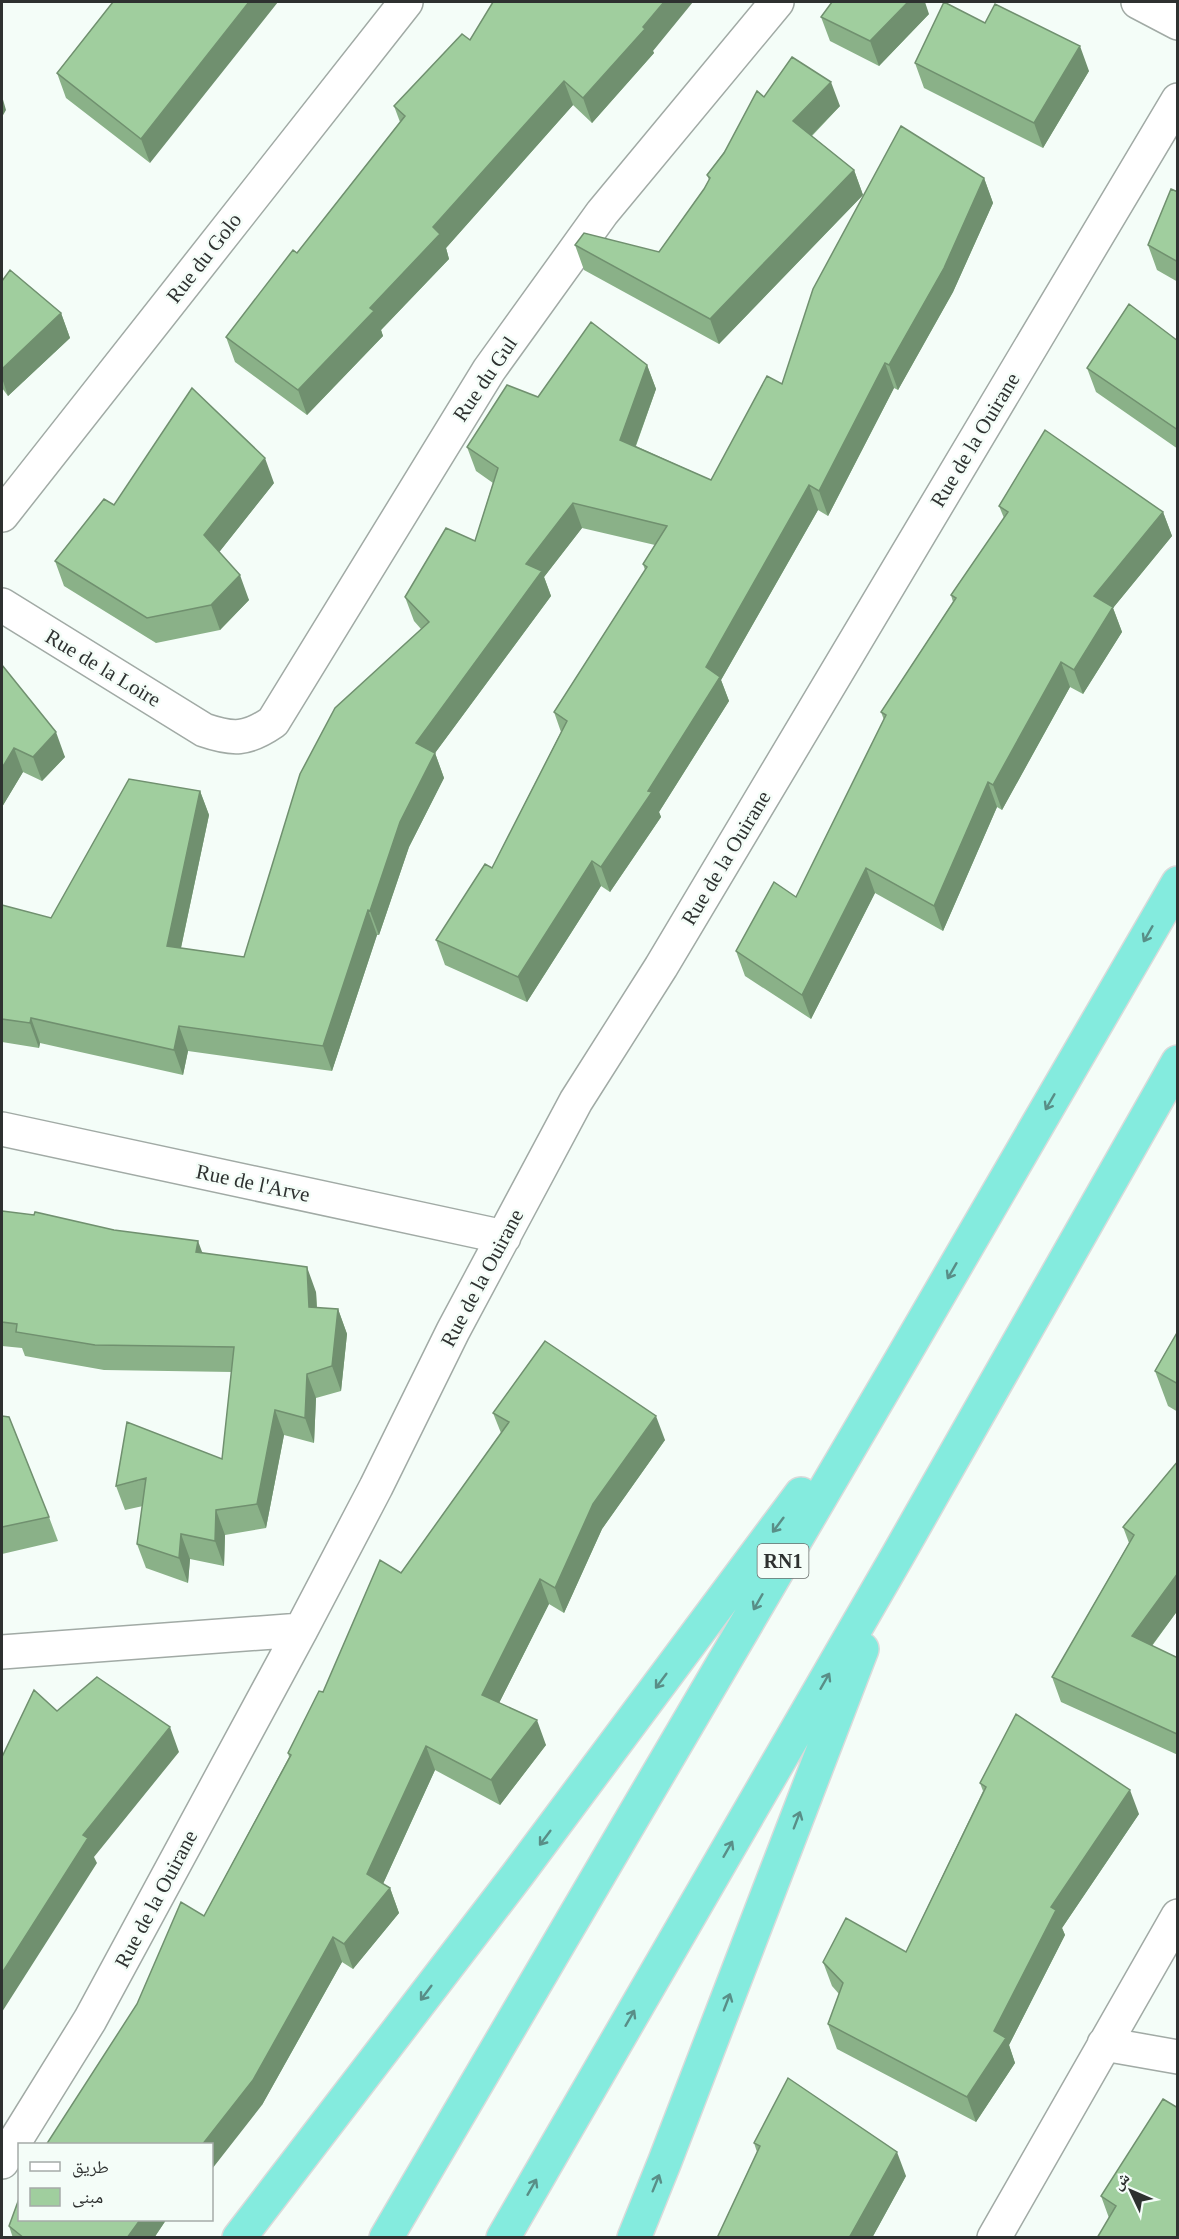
<svg xmlns="http://www.w3.org/2000/svg" width="1179" height="2239" viewBox="0 0 1179 2239" font-family="'Times New Roman','Noto Naskh Arabic',serif">
  <style>
    .lines { fill: none; stroke-linecap: round; stroke-linejoin: round }
    .minor-casing { stroke: #a1aaa5; stroke-width: 36 }
    .trunk-casing { stroke: #d9dada; stroke-width: 36 }
    .minor { stroke: #fff; stroke-width: 33 }
    .trunk { stroke: #84ebde; stroke-width: 33 }
    .wall { fill: #8ab188 }
    .shaded-wall { fill: #70906f }
    .building { fill: #a0ce9e; stroke: #70906f; stroke-width: 1.5 }
    .oneway { stroke: #598e87 }
    .labels { text-anchor: middle; dominant-baseline: central; stroke-width: 5; stroke-linejoin: round; paint-order: stroke }
    .shield { fill: #f4fdf8; stroke: #696e6c; stroke-width: 1.5 }
    .shield-label { font-size: 20px; font-weight: bold; fill: #2e3130 }
    .street-label { font-size: 21px; fill: #2e3130; stroke: #f4fdf8 }
  </style>
  <rect width="100%" height="100%" fill="#f4fdf8"/>
  <g class="lines">
    <defs>
      <path id="minor" d="M 1138,2 L 1178,23
        M 2,515 L 406,2
        M 2,605 L 204,730 C 233,740 247,740 273,722 L 489,370 L 602,213 L 777,2
        M 2,1129 L 504,1237
        M 2,1652 L 301,1630
        M 1104,2044 L 1178,2057
        M 2,2162 L 90,2020 L 301,1630 L 376,1487 L 453,1331 L 576,1101 L 661,967 L 1178,100
        M 994,2238 L 1178,1916"/>
      <path id="trunk" d="M 239,2238 L 518,1874 L 801,1494
        M 386,2238 L 901,1360 L 1178,883
        M 503,2238 L 898,1555 L 1178,1062
        M 634,2238 L 665,2161 L 862,1649"/>
    </defs>
    <use href="#minor" class="minor-casing"/>
    <use href="#trunk" class="trunk-casing"/>
    <use href="#minor" class="minor"/>
    <use href="#trunk" class="trunk"/>
  </g>
  <path class="wall" d="M 113,2 L 150,163 L 66,98 L 57,73 Z
    M 929,14 L 879,66 L 830,41 L 821,17 Z
    M 985,23 L 1089,71 L 1043,148 L 924,88 L 915,63 Z
    M 470,40 L 653,51 L 654,53 L 592,123 L 573,105 L 446,248 L 449,259 L 381,330 L 383,336 L 307,415 L 235,362 L 226,337 L 297,253 L 400,122 L 394,106 Z
    M 764,97 L 840,106 L 812,136 L 854,170 L 863,195 L 719,344 L 584,270 L 575,245 L 659,252 L 704,189 L 709,180 L 707,175 Z
    M 984,178 L 993,203 L 953,292 L 898,390 L 894,388 L 828,516 L 818,510 L 721,680 L 729,701 L 659,812 L 661,817 L 610,892 L 601,886 L 527,1002 L 445,965 L 436,940 L 492,868 L 561,732 L 554,712 L 645,570 L 643,564 L 655,545 L 582,528 L 544,577 L 551,596 L 435,753 L 444,778 L 409,847 L 379,935 L 377,935 L 332,1071 L 188,1051 L 183,1075 L 40,1043 L 39,1048 L 2,1042 L 2,905 L 51,918 L 200,791 L 209,815 L 181,948 L 244,957 L 421,629 L 414,621 L 405,597 L 475,541 L 493,483 L 476,471 L 467,447 L 538,397 L 647,365 L 656,389 L 636,446 L 711,480 L 782,384 Z
    M 1178,192 L 1178,282 L 1157,270 L 1148,245 Z
    M 2,281 L 61,313 L 70,338 L 8,396 L 2,388 Z
    M 1178,341 L 1178,449 L 1096,392 L 1087,368 Z
    M 274,483 L 219,552 L 249,600 L 220,630 L 156,643 L 64,586 L 55,561 L 114,505 Z
    M 999,506 L 1163,512 L 1172,536 L 1113,608 L 1122,632 L 1083,694 L 1070,687 L 1002,810 L 997,807 L 943,931 L 875,893 L 811,1019 L 745,976 L 736,951 L 796,897 L 884,720 L 881,712 L 953,602 L 951,595 L 1004,518 Z
    M 2,665 L 65,757 L 42,781 L 23,772 L 2,807 Z
    M 2,1211 L 203,1253 L 316,1292 L 317,1308 L 338,1309 L 347,1334 L 341,1391 L 316,1398 L 314,1443 L 284,1435 L 266,1528 L 225,1535 L 224,1566 L 190,1559 L 188,1583 L 146,1568 L 137,1544 L 143,1506 L 125,1510 L 116,1486 L 222,1459 L 232,1372 L 104,1370 L 25,1356 L 22,1348 L 2,1346 Z
    M 1178,1331 L 1178,1412 L 1168,1406 L 1155,1371 Z
    M 493,1413 L 665,1440 L 602,1529 L 564,1613 L 549,1604 L 499,1703 L 546,1745 L 500,1805 L 435,1770 L 383,1884 L 390,1888 L 399,1913 L 353,1969 L 342,1962 L 262,2105 L 204,1916 L 289,1757 L 288,1753 L 323,1692 L 401,1573 L 501,1433 Z
    M 2,1416 L 49,1517 L 58,1541 L 2,1554 Z
    M 1178,1461 L 1178,1610 L 1152,1646 L 1178,1658 L 1178,1755 L 1061,1702 L 1052,1677 L 1129,1543 L 1123,1527 Z
    M 980,1783 L 1139,1814 L 1062,1928 L 1065,1935 L 1009,2045 L 1015,2063 L 976,2122 L 837,2049 L 828,2024 L 839,1994 L 832,1986 L 823,1962 L 906,1952 L 983,1791 Z
    M 1178,2108 L 1109,2218 L 1101,2196 Z
    M 754,2143 L 906,2176 L 872,2238 L 717,2238 L 757,2152 Z
    M 20,2220 L 166,2220 L 154,2238 L 13,2238 L 9,2226 Z"/>
  <path class="shaded-wall" d="M 249,2 L 278,2 L 150,163 L 141,139 Z
    M 664,2 L 693,2 L 653,51 L 654,53 L 592,123 L 583,98 Z
    M 908,2 L 925,2 L 929,14 L 879,66 L 870,41 Z
    M 1080,46 L 1089,71 L 1043,148 L 1034,123 Z
    M 564,81 L 573,105 L 446,248 L 449,259 L 381,330 L 383,336 L 307,415 L 298,390 L 433,227 Z
    M 831,82 L 840,106 L 802,145 L 793,121 Z
    M 2,96 L 6,110 L 2,117 Z
    M 854,170 L 863,195 L 719,344 L 710,319 Z
    M 984,178 L 993,203 L 953,292 L 898,390 L 889,365 Z
    M 61,313 L 70,338 L 8,396 L 2,378 L 2,369 Z
    M 885,363 L 894,388 L 828,516 L 819,491 Z
    M 647,365 L 656,389 L 629,464 L 620,440 Z
    M 265,458 L 274,483 L 213,560 L 204,535 Z
    M 809,485 L 818,510 L 721,680 L 729,701 L 659,812 L 661,817 L 610,892 L 601,867 L 706,667 Z
    M 573,503 L 582,528 L 544,577 L 551,596 L 435,753 L 444,778 L 409,847 L 379,935 L 370,911 L 416,743 L 526,564 Z
    M 1163,512 L 1172,536 L 1113,608 L 1122,632 L 1083,694 L 1074,670 L 1094,596 Z
    M 240,575 L 249,600 L 220,630 L 211,605 Z
    M 1061,662 L 1070,687 L 1002,810 L 993,785 Z
    M 56,732 L 65,757 L 42,781 L 33,757 Z
    M 14,748 L 23,772 L 2,807 L 2,768 Z
    M 988,782 L 997,807 L 943,931 L 934,906 Z
    M 200,791 L 209,815 L 176,971 L 167,946 Z
    M 592,861 L 601,886 L 527,1002 L 518,977 Z
    M 866,868 L 875,893 L 811,1019 L 802,995 Z
    M 368,910 L 377,935 L 332,1071 L 323,1046 Z
    M 31,1018 L 40,1043 L 39,1048 L 30,1023 Z
    M 179,1026 L 188,1051 L 183,1075 L 174,1050 Z
    M 198,1241 L 207,1265 L 196,1252 Z
    M 307,1267 L 316,1292 L 318,1332 L 309,1307 Z
    M 338,1309 L 347,1334 L 341,1391 L 332,1366 Z
    M 307,1374 L 316,1398 L 314,1443 L 305,1418 Z
    M 275,1410 L 284,1435 L 266,1528 L 257,1504 Z
    M 656,1416 L 665,1440 L 602,1529 L 564,1613 L 555,1588 L 593,1504 Z
    M 216,1510 L 225,1535 L 224,1566 L 215,1541 Z
    M 181,1534 L 190,1559 L 188,1583 L 179,1558 Z
    M 1178,1573 L 1178,1610 L 1141,1660 L 1132,1636 Z
    M 540,1579 L 549,1604 L 491,1719 L 482,1695 Z
    M 537,1720 L 546,1745 L 500,1805 L 491,1780 Z
    M 170,1727 L 179,1752 L 94,1857 L 97,1863 L 2,2012 L 2,1973 L 83,1835 Z
    M 426,1746 L 435,1770 L 376,1899 L 367,1874 Z
    M 1130,1790 L 1139,1814 L 1062,1928 L 1065,1935 L 1009,2045 L 1015,2063 L 976,2122 L 967,2097 L 994,2031 L 1051,1907 Z
    M 390,1888 L 399,1913 L 353,1969 L 344,1944 Z
    M 333,1937 L 342,1962 L 262,2105 L 212,2169 L 212,2145 L 202,2145 Z
    M 897,2152 L 906,2176 L 872,2238 L 849,2238 Z
    M 140,2220 L 166,2220 L 154,2238 L 127,2238 Z"/>
  <path class="building" d="M 113,2 L 249,2 L 141,139 L 57,73 Z
    M 493,2 L 664,2 L 643,27 L 645,29 L 583,98 L 564,81 L 433,227 L 440,234 L 370,308 L 374,311 L 298,390 L 226,337 L 293,250 L 297,253 L 405,116 L 394,106 L 462,34 L 470,40 Z
    M 832,2 L 908,2 L 870,41 L 821,17 Z
    M 944,2 L 985,23 L 995,4 L 1080,46 L 1034,123 L 915,63 Z
    M 792,57 L 831,82 L 793,121 L 854,170 L 710,319 L 575,245 L 584,233 L 659,252 L 704,189 L 710,178 L 707,175 L 724,153 L 757,91 L 764,97 Z
    M 901,126 L 984,178 L 944,268 L 889,365 L 885,363 L 819,491 L 809,485 L 706,667 L 720,677 L 648,791 L 652,792 L 601,867 L 592,861 L 518,977 L 436,940 L 485,864 L 492,868 L 567,721 L 554,712 L 647,567 L 643,564 L 667,526 L 573,503 L 526,564 L 542,571 L 416,743 L 435,753 L 400,822 L 370,911 L 368,910 L 323,1046 L 179,1026 L 174,1050 L 31,1018 L 30,1023 L 2,1019 L 2,905 L 51,918 L 129,779 L 200,791 L 167,946 L 244,957 L 300,774 L 335,708 L 429,622 L 405,597 L 446,528 L 475,541 L 498,468 L 467,447 L 507,385 L 538,397 L 591,322 L 647,365 L 620,440 L 711,480 L 767,376 L 782,384 L 813,289 Z
    M 1171,189 L 1178,192 L 1178,262 L 1148,245 Z
    M 10,270 L 61,313 L 2,369 L 2,281 Z
    M 1129,304 L 1178,341 L 1178,430 L 1087,368 Z
    M 192,388 L 265,458 L 204,535 L 240,575 L 211,605 L 147,618 L 55,561 L 104,499 L 114,505 Z
    M 1045,430 L 1163,512 L 1094,596 L 1113,607 L 1074,670 L 1061,662 L 993,785 L 988,782 L 934,906 L 866,868 L 802,995 L 736,951 L 774,882 L 796,897 L 886,715 L 881,712 L 956,598 L 951,595 L 1008,512 L 999,506 Z
    M 2,665 L 56,732 L 33,757 L 14,748 L 2,768 Z
    M 2,1211 L 34,1215 L 35,1212 L 114,1230 L 198,1241 L 196,1252 L 307,1267 L 309,1307 L 338,1309 L 332,1366 L 307,1374 L 305,1418 L 275,1410 L 257,1504 L 216,1510 L 215,1541 L 181,1534 L 179,1558 L 137,1544 L 146,1478 L 116,1486 L 127,1422 L 222,1459 L 234,1347 L 95,1345 L 16,1332 L 17,1324 L 2,1322 Z
    M 1178,1331 L 1178,1384 L 1155,1371 Z
    M 545,1341 L 656,1416 L 593,1504 L 555,1588 L 540,1579 L 482,1695 L 537,1720 L 491,1780 L 426,1746 L 367,1874 L 390,1888 L 344,1944 L 333,1937 L 253,2080 L 202,2145 L 46,2145 L 137,2004 L 181,1902 L 204,1916 L 291,1755 L 288,1753 L 319,1691 L 323,1692 L 380,1560 L 401,1573 L 509,1422 L 493,1413 Z
    M 2,1416 L 9,1417 L 49,1517 L 2,1527 Z
    M 1178,1461 L 1178,1573 L 1132,1636 L 1178,1658 L 1177,1734 L 1052,1677 L 1134,1535 L 1123,1527 Z
    M 97,1677 L 170,1727 L 83,1835 L 88,1838 L 2,1973 L 2,1757 L 34,1690 L 57,1711 Z
    M 1016,1714 L 1130,1790 L 1051,1907 L 1056,1910 L 994,2031 L 1006,2038 L 967,2097 L 828,2024 L 843,1983 L 823,1962 L 846,1918 L 906,1952 L 986,1787 L 980,1783 Z
    M 788,2078 L 897,2152 L 849,2238 L 717,2238 L 760,2146 L 754,2143 Z
    M 1163,2099 L 1178,2108 L 1178,2238 L 1097,2238 L 1116,2206 L 1101,2196 Z
    M 20,2196 L 20,2220 L 140,2220 L 127,2238 L 24,2238 L 9,2226 Z"/>
  <defs><path id="oneway-shaft" d="M-6 0H5M1.5-3L5.5 0L1.5 3" fill="none" stroke-width="1.6" stroke-linecap="round" stroke-linejoin="round" transform="scale(1.5)"/></defs>
  <g class="oneway">
    <use href="#oneway-shaft" transform="translate(1148 934) rotate(120)"/>
    <use href="#oneway-shaft" transform="translate(1050 1102) rotate(120)"/>
    <use href="#oneway-shaft" transform="translate(952 1271) rotate(120)"/>
    <use href="#oneway-shaft" transform="translate(778 1525) rotate(127)"/>
    <use href="#oneway-shaft" transform="translate(758 1602) rotate(120)"/>
    <use href="#oneway-shaft" transform="translate(661 1681) rotate(127)"/>
    <use href="#oneway-shaft" transform="translate(825 1681) rotate(-60)"/>
    <use href="#oneway-shaft" transform="translate(797 1820) rotate(-69)"/>
    <use href="#oneway-shaft" transform="translate(545 1838) rotate(127)"/>
    <use href="#oneway-shaft" transform="translate(728 1849) rotate(-60)"/>
    <use href="#oneway-shaft" transform="translate(426 1993) rotate(127)"/>
    <use href="#oneway-shaft" transform="translate(727 2002) rotate(-69)"/>
    <use href="#oneway-shaft" transform="translate(630 2018) rotate(-60)"/>
    <use href="#oneway-shaft" transform="translate(656 2183) rotate(-68)"/>
    <use href="#oneway-shaft" transform="translate(532 2187) rotate(-60)"/>
  </g>
  <g class="labels">
    <rect class="shield" x="757.5" y="1544" width="51" height="34" rx="4.5"/>
    <g class="shield-label">
      <text x="783" y="1561">RN1</text>
    </g>
    <g class="street-label">
      <text transform="translate(204 258) rotate(-52)">Rue du Golo</text>
      <text transform="translate(485 379) rotate(-56)">Rue du Gul</text>
      <text transform="translate(975 440) rotate(-59)">Rue de la Ouirane</text>
      <text transform="translate(103 668) rotate(31)">Rue de la Loire</text>
      <text transform="translate(726 858) rotate(-59)">Rue de la Ouirane</text>
      <text transform="translate(253 1183) rotate(12)">Rue de l'Arve</text>
      <text transform="translate(482 1278) rotate(-62)">Rue de la Ouirane</text>
      <text transform="translate(156 1899) rotate(-62)">Rue de la Ouirane</text>
    </g>
  </g>
  <rect width="1179" height="2239" fill="none" stroke="#2e3130" stroke-width="6"/>
  <rect x="18" y="2143" width="195" height="78" fill="#f4fdf8" stroke="#a5aba8" stroke-width="1.5"/>
  <rect x="30" y="2162" width="30" height="9" fill="#ffffff" stroke="#a5aba8" stroke-width="1.5"/>
  <text x="72" y="2173" font-size="18" fill="#2e3130">طريق</text>
  <rect x="30" y="2188" width="30" height="18" fill="#a0ce9e" stroke="#a5aba8" stroke-width="1.5"/>
  <text x="72" y="2203" font-size="18" fill="#2e3130">مبنى</text>
  <g transform="translate(1131 2191) rotate(314)" stroke="#f4fdf8" stroke-width="4.5" paint-order="stroke">
  <path d="M0-4.5L10 22L0 15L-10 22Z" fill="#2e3130"/>
  <text y="-9" font-size="16" font-weight="bold" text-anchor="middle" fill="#2e3130">ش</text>
  </g>
</svg>
